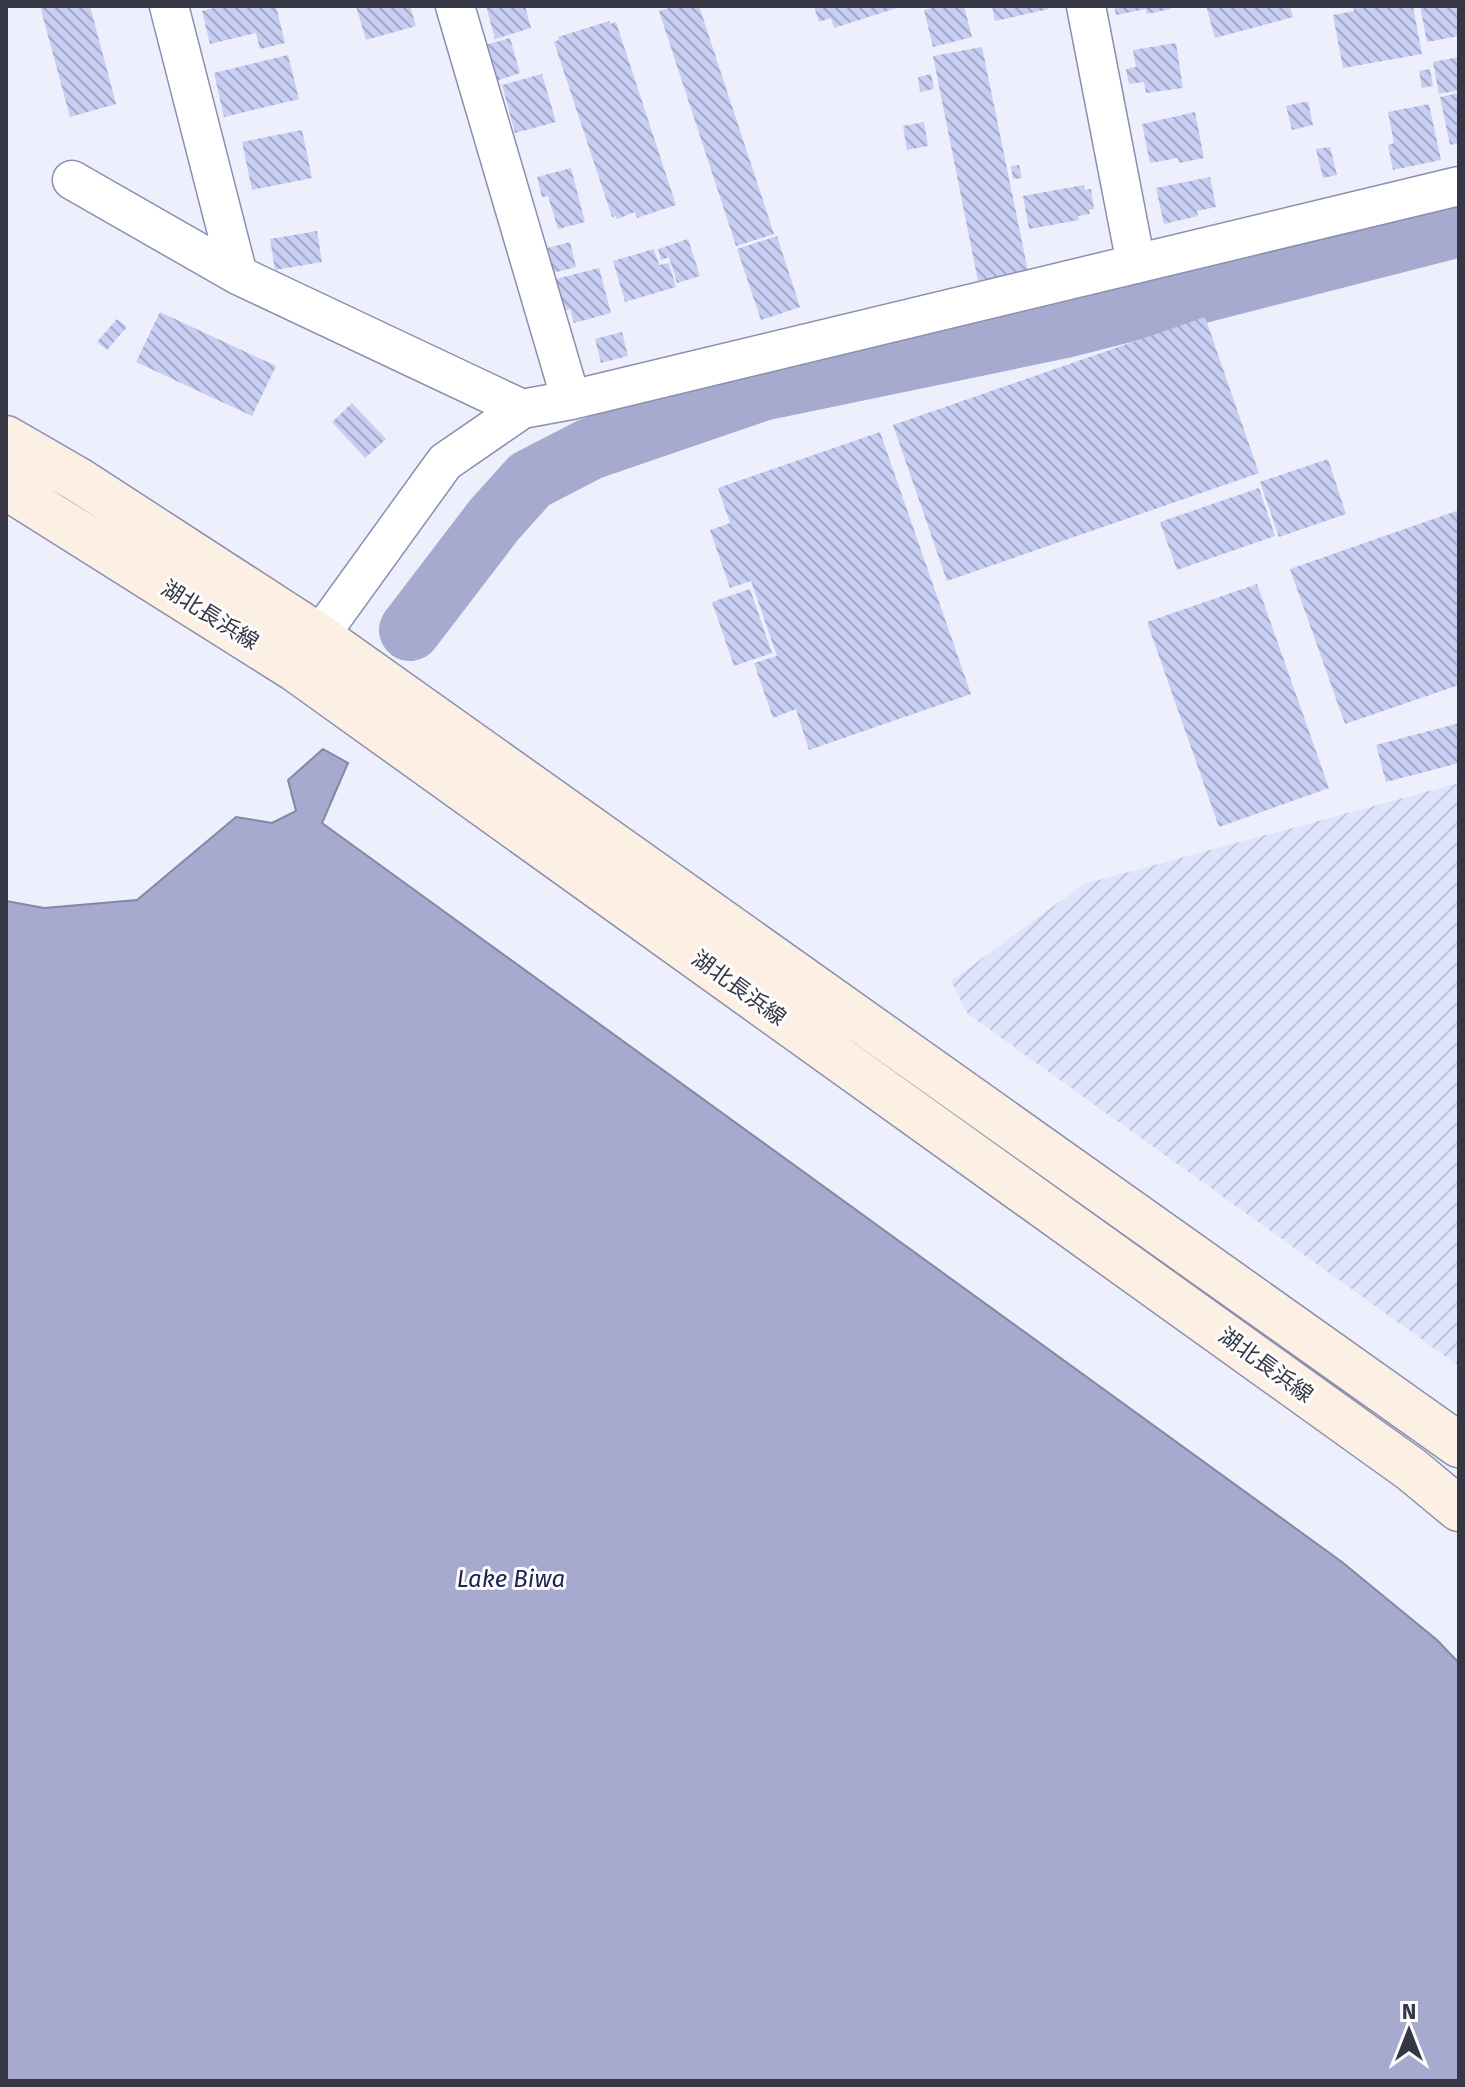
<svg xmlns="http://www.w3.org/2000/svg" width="1465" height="2087" viewBox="0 0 1465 2087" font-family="'Fira Sans','Noto Sans JP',sans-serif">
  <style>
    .industrial { fill: url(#industrial-furrows) }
    .water { fill: #a5aace; stroke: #8388a5; stroke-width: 2 }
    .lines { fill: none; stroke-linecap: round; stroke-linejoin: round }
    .river { stroke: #a5aace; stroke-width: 62 }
    .building { fill: url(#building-back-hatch) }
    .minor-casing { stroke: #8a8faf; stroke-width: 41 }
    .secondary-casing { stroke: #8a8faf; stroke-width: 47 }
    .minor { stroke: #fff; stroke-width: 38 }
    .secondary { stroke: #fcefe3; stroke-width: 44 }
    .labels { text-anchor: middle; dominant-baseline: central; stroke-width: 6; stroke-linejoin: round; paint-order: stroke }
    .street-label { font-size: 22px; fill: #353744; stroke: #fdfdfd }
    .water-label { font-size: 24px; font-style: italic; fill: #212351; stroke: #fdfdfd }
  </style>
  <defs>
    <pattern id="industrial-furrows" width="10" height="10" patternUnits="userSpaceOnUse" patternTransform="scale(2)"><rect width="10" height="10" fill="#dfe4fd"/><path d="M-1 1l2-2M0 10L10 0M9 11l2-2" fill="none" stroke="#c0c4da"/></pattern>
    <pattern id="building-back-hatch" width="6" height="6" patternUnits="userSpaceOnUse" patternTransform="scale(2)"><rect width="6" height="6" fill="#c7cef2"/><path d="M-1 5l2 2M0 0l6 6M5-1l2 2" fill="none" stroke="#a2a8c6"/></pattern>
  </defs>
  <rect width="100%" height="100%" fill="#edeffd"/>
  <path class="industrial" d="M 1459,783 L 1459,1366 L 968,1014 L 951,981 L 1084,884 Z"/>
  <path class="water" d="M 323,749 L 348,763 L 322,823 L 1342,1562 L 1437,1640 L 1459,1663 L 1459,2081 L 6,2081 L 6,901 L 44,908 L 137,900 L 236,817 L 272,823 L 296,811 L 288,780 Z"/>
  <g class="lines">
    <path class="river" d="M 410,630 L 494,520 L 530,480 L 590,449 L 762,390 L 1065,327 L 1459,226"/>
  </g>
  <path class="building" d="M 40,6 L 90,6 L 116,104 L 70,117 Z
    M 222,6 L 276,6 L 285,43 L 260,49 L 256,33 L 210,44 L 202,11 Z
    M 356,6 L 410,6 L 416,26 L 366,40 Z
    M 486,6 L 525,6 L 531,28 L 495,39 Z
    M 676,6 L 699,6 L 774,234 L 736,246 L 659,11 Z
    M 814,6 L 900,6 L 900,7 L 834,28 L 831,18 L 819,22 Z
    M 941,6 L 964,6 L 972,37 L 933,47 L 924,10 Z
    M 992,6 L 1048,6 L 1049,9 L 995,21 Z
    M 1114,6 L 1170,6 L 1171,9 L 1147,14 L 1146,9 L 1116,15 Z
    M 1206,6 L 1290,6 L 1293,17 L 1215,38 Z
    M 1353,6 L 1413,6 L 1422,54 L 1343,68 L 1333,15 L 1354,11 Z
    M 1420,6 L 1459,6 L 1459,36 L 1427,42 Z
    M 609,21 L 610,24 L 616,22 L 676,205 L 637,218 L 635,212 L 617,219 L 616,216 L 612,217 L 554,42 L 559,40 L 558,37 Z
    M 510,38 L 520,73 L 496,81 L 485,45 Z
    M 1176,43 L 1183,88 L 1146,93 L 1144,82 L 1129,84 L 1126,69 L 1136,67 L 1133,50 Z
    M 982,47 L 1028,271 L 978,281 L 933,56 Z
    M 288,55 L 299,99 L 224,117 L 214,73 Z
    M 1459,57 L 1459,90 L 1439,94 L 1433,62 Z
    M 1430,69 L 1433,86 L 1422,88 L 1419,71 Z
    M 542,74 L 556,122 L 515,133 L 502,85 Z
    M 931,74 L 934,89 L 920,92 L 918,77 Z
    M 1459,93 L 1459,143 L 1450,145 L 1440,97 Z
    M 1308,101 L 1313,125 L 1292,130 L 1286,106 Z
    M 1429,104 L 1441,160 L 1393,170 L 1388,145 L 1394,143 L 1388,112 Z
    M 1195,112 L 1204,158 L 1179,163 L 1178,158 L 1150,163 L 1142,124 Z
    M 924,122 L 928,146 L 907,150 L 903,126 Z
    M 302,130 L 312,178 L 252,190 L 242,142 Z
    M 1330,147 L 1337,175 L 1323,178 L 1316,149 Z
    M 1019,165 L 1022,178 L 1013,179 L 1011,166 Z
    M 571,168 L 585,222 L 558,229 L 548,196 L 542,197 L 537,177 Z
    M 1210,177 L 1216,207 L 1197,211 L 1198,216 L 1164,224 L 1156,188 Z
    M 1084,185 L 1085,190 L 1091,189 L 1094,209 L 1089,210 L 1090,214 L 1078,216 L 1079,220 L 1029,229 L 1023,196 Z
    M 317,231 L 322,262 L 275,270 L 270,239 Z
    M 777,236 L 800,307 L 761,320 L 737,249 Z
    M 688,239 L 700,276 L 677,283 L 669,257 L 661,260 L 658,249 Z
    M 570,242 L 576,267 L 553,273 L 547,248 Z
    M 654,249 L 659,265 L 669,263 L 676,287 L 625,302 L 613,261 Z
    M 599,268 L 611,313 L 574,323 L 570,309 L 564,311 L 556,279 Z
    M 160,312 L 276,366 L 252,416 L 136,362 Z
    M 1205,317 L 1259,473 L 947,581 L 893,425 Z
    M 117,319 L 127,327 L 107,350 L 97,342 Z
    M 622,332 L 628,356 L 601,363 L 595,339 Z
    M 352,403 L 386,439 L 365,458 L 332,422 Z
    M 880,432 L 971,694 L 809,750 L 796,709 L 773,718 L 754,663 L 777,656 L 751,581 L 730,588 L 710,530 L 730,523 L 718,488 Z
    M 1328,459 L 1346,514 L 1279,537 L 1260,482 Z
    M 1259,488 L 1275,536 L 1177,570 L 1160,522 Z
    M 1459,510 L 1459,685 L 1345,724 L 1290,569 Z
    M 1257,584 L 1329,788 L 1219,827 L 1147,622 Z
    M 750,589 L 772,653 L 734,666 L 712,602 Z
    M 1459,723 L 1459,763 L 1386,782 L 1376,745 Z"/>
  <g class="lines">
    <defs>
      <path id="minor" d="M 169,6 L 238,275
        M 455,6 L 571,400
        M 1086,6 L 1136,264
        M 72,180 L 238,275 L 522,409
        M 302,660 L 445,462 L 522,409 L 571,400 L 1459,186"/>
      <path id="secondary" d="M 6,438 L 77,479 L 319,636 L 1459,1445
        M 6,487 L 295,669 L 1412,1470 L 1459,1509"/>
    </defs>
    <use href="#minor" class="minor-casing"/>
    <use href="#secondary" class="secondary-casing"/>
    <use href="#minor" class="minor"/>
    <use href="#secondary" class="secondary"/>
  </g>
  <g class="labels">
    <g class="street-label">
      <text transform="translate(210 615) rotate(32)">湖北長浜線</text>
      <text transform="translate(739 988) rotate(36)">湖北長浜線</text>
      <text transform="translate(1266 1365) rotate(36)">湖北長浜線</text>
    </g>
    <g class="water-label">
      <text x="511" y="1579">Lake Biwa</text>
    </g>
  </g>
  <rect width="1465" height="2087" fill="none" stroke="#353744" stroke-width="16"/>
  <g transform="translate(1409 2031)" stroke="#fdfdfd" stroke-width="6" paint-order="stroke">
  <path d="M0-6L14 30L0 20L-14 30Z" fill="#353744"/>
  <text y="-12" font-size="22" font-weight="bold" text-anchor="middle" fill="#353744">N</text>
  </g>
</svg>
